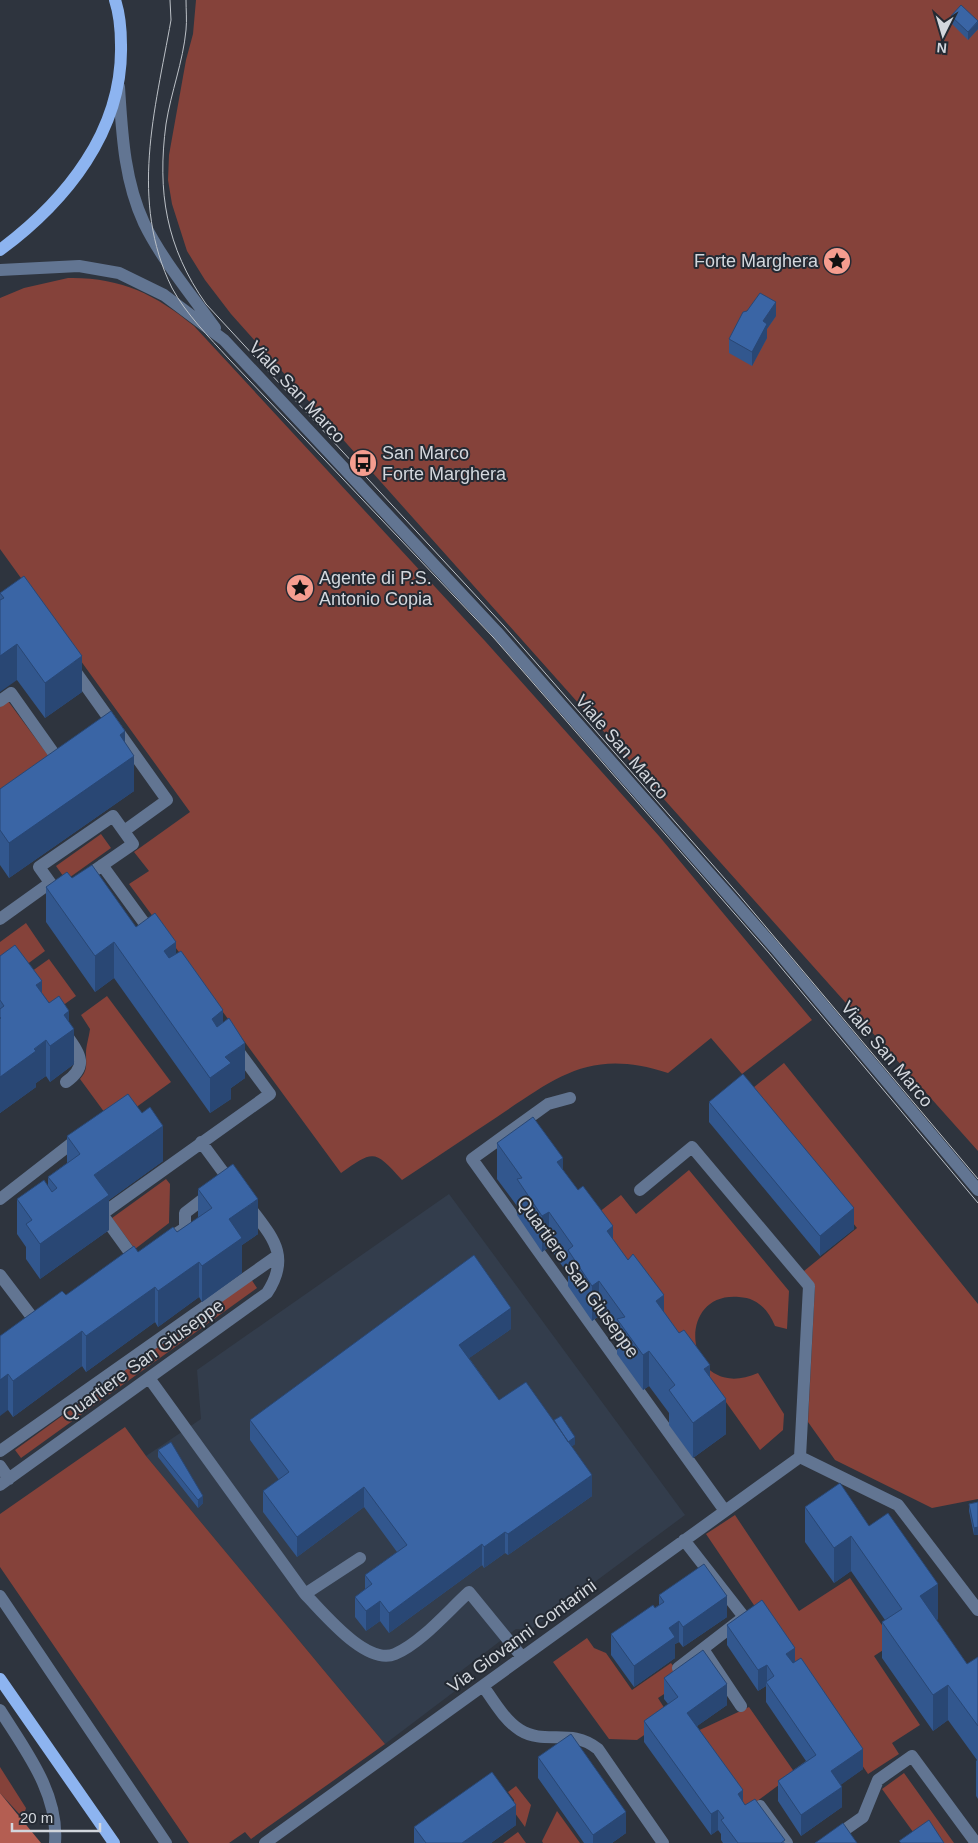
<svg xmlns="http://www.w3.org/2000/svg" width="978" height="1843" viewBox="0 0 978 1843" font-family="Helvetica,sans-serif">
  <style>
    .built { fill: #333d4c }
    .green { fill: #85423a }
    .water { fill: #b45e52 }
    .lines { fill: none; stroke-linecap: round; stroke-linejoin: round }
    .minor { stroke: #627592; stroke-width: 12 }
    .major { stroke: #8db4f0; stroke-width: 12 }
    .tram { stroke: #bcc1c7; stroke-width: 1 }
    .wall { fill: #32578e }
    .shaded-wall { fill: #294774 }
    .building { fill: #3a65a5; stroke: #294774 }
    .labels { text-anchor: middle; dominant-baseline: central; stroke-width: 4; stroke-linejoin: round; paint-order: stroke }
    .poi-label { font-size: 18px; fill: #d3d7dd; stroke: #242a33; text-anchor: start }
    .street-label { font-size: 18px; fill: #d3d7dd; stroke: #242a33 }
  </style>
  <rect width="100%" height="100%" fill="#2e343e"/>
  <path class="built" d="M 449,1194 L 685,1515 L 530,1630 L 516,1629 L 457,1674 L 455,1691 L 385,1744 L 146,1456 L 201,1419 L 197,1370 Z"/>
  <path class="green" d="M 196,0 L 978,0 L 978,1151 L 231,314 L 205,280 L 187,251 L 172,204 L 168,180 L 169,155 L 186,60 L 193,34 Z
    M 68,278 C 120,277 155,294 194,326 L 485,641 L 659,836 L 812,1020 L 742,1074 L 711,1038 L 668,1073 C 591,1048 558,1076 497,1117 C 465,1138 434,1159 402,1180 C 375,1150 374,1149 341,1173 L 129,884 L 149,871 L 134,852 L 190,812 L 0,549 L 0,298 L 24,288 Z
    M 8,701 L 53,762 L 0,801 L 0,707 Z
    M 101,834 L 111,848 L 66,880 L 56,866 Z
    M 26,923 L 45,951 L 22,968 L 0,977 L 0,942 Z
    M 49,959 L 76,996 L 55,1011 L 28,974 Z
    M 107,996 L 171,1082 L 113,1124 L 80,1079 C 88,1070 86,1065 86,1053 C 86,1046 89,1037 90,1029 L 81,1015 Z
    M 784,1063 L 978,1304 L 978,1499 L 932,1508 L 835,1460 L 808,1422 L 815,1286 L 804,1271 L 857,1228 L 748,1092 Z
    M 689,1170 L 789,1291 L 787,1329 L 775,1326 C 768,1310 758,1298 739,1297 C 671,1291 686,1405 758,1373 L 784,1414 L 783,1430 L 760,1450 L 594,1216 L 621,1195 L 636,1214 Z
    M 166,1179 L 170,1184 L 169,1223 L 135,1249 L 112,1218 Z
    M 251,1279 L 257,1288 L 21,1458 L 15,1450 Z
    M 125,1427 L 146,1456 L 385,1744 L 251,1839 L 245,1832 L 229,1843 L 189,1843 L 0,1567 L 0,1514 Z
    M 735,1515 L 799,1611 L 850,1578 L 894,1643 L 874,1656 L 920,1725 L 892,1743 L 899,1754 L 868,1774 L 706,1534 Z
    M 587,1638 L 594,1648 L 606,1653 L 632,1690 L 671,1663 L 684,1681 L 658,1698 L 670,1717 L 637,1740 L 609,1739 L 553,1662 Z
    M 749,1707 L 795,1773 L 745,1810 L 691,1734 Z
    M 0,1767 L 26,1808 L 23,1818 L 0,1793 Z
    M 904,1773 L 954,1843 L 921,1843 L 882,1789 Z
    M 516,1786 L 531,1805 L 525,1827 L 512,1809 L 514,1800 L 508,1792 Z
    M 557,1811 L 580,1843 L 543,1843 L 542,1841 Z
    M 518,1832 L 526,1843 L 503,1843 Z"/>
  <path class="water" d="M 0,1793 L 41,1843 L 0,1843 Z"/>
  <g class="lines">
    <path class="minor" d="M 119,87 C 122,133 124,180 144,223 C 162,260 191,294 215,328
      M 0,270 L 79,266 L 119,273 L 164,295 L 224,340 L 497,632 L 775,948 L 978,1190
      M 73,668 L 167,800 L 124,831
      M 0,701 L 11,693 L 62,765
      M 113,816 L 133,844 L 59,895 L 39,867 Z
      M 102,865 L 153,935
      M 0,919 L 50,883
      M 65,1033 C 79,1053 90,1065 66,1082
      M 570,1098 L 548,1104 L 472,1159 L 725,1511
      M 201,1142 L 232,1184
      M 640,1190 L 692,1147 L 809,1286 L 800,1457
      M 0,1199 L 81,1136
      M 171,1237 L 185,1228 L 185,1213 L 211,1193
      M 138,1260 L 136,1261 L 102,1214 L 270,1094 L 236,1048
      M 0,1275 L 35,1321 L 42,1315
      M 149,1378 L 305,1594 L 360,1558
      M 0,1451 L 277,1256
      M 800,1457 L 898,1505 L 978,1610
      M 0,1466 L 9,1479
      M 0,1485 L 267,1293 C 292,1255 271,1236 249,1206
      M 305,1594 C 323,1612 366,1666 395,1654 C 421,1643 448,1611 469,1592 L 522,1657
      M 0,1596 L 166,1843
      M 703,1649 L 741,1706
      M 678,1668 L 744,1617 L 684,1540
      M 483,1686 C 493,1700 505,1721 520,1730 C 546,1746 570,1727 598,1749 L 663,1843
      M 0,1710 C 25,1750 59,1793 55,1843
      M 760,1806 L 787,1843
      M 265,1843 L 800,1457
      M 826,1843 L 863,1817 L 878,1780 L 912,1756 L 976,1843"/>
    <path class="major" d="M 0,250 C 66,201 123,131 121,45 C 121,30 120,15 115,0
      M 0,1679 L 114,1843"/>
    <path class="tram" d="M 170,0 L 171,20 C 155,111 129,200 172,288 C 186,314 209,337 229,359 L 493,637 L 769,953 L 978,1203
      M 186,0 C 186,10 187,20 186,30 C 183,62 171,92 166,124 C 157,192 166,247 206,304 L 504,626 L 739,895 L 978,1179"/>
  </g>
  <path class="wall" d="M 951,16 L 978,21 L 978,29 L 968,40 L 951,23 Z
    M 776,316 L 767,329 L 767,338 L 752,366 L 729,353 L 729,339 Z
    M 0,593 L 82,692 L 45,718 L 17,680 L 0,600 Z
    M 125,743 L 134,791 L 9,878 L 0,865 L 0,789 Z
    M 72,878 L 136,927 L 176,954 L 223,1022 L 245,1078 L 231,1088 L 231,1099 L 210,1113 L 114,978 L 95,992 L 46,922 L 46,887 Z
    M 0,956 L 42,993 L 49,1003 L 69,1022 L 74,1064 L 50,1082 L 46,1076 L 36,1083 L 36,1087 L 0,1113 Z
    M 709,1102 L 854,1229 L 820,1256 L 709,1122 Z
    M 67,1136 L 163,1161 L 109,1200 L 109,1230 L 40,1279 L 26,1259 L 26,1247 L 17,1234 L 17,1199 L 48,1187 L 48,1177 L 67,1163 Z
    M 497,1143 L 563,1170 L 613,1239 L 710,1377 L 726,1434 L 693,1458 L 669,1425 L 669,1413 L 649,1386 L 643,1390 L 617,1354 L 617,1341 L 599,1316 L 592,1321 L 568,1286 L 568,1274 L 549,1247 L 542,1252 L 517,1215 L 517,1206 L 497,1179 Z
    M 198,1189 L 258,1234 L 242,1245 L 242,1273 L 202,1302 L 199,1297 L 158,1327 L 155,1322 L 86,1372 L 82,1366 L 13,1417 L 8,1410 L 0,1336 L 66,1295 L 138,1252 L 177,1232 L 198,1218 Z
    M 511,1329 L 469,1358 L 499,1400 L 554,1422 L 575,1444 L 571,1447 L 592,1496 L 508,1555 L 505,1553 L 484,1568 L 482,1565 L 389,1633 L 380,1621 L 366,1631 L 355,1617 L 355,1597 L 365,1589 L 365,1575 L 397,1552 L 364,1507 L 297,1557 L 263,1512 L 263,1491 L 279,1480 L 250,1440 L 250,1420 Z
    M 158,1450 L 203,1503 L 198,1508 L 158,1457 Z
    M 978,1502 L 974,1535 L 969,1511 L 969,1504 Z
    M 805,1507 L 869,1526 L 938,1619 L 936,1620 L 967,1664 L 978,1657 L 978,1799 L 976,1796 L 976,1761 L 977,1760 L 948,1720 L 933,1731 L 882,1658 L 882,1622 L 885,1620 L 851,1571 L 834,1583 L 805,1542 Z
    M 659,1595 L 727,1617 L 683,1647 L 679,1642 L 675,1644 L 675,1658 L 634,1687 L 611,1655 L 611,1634 L 659,1605 Z
    M 727,1625 L 795,1661 L 863,1769 L 840,1785 L 842,1807 L 801,1836 L 778,1801 L 778,1781 L 806,1761 L 766,1702 L 766,1686 L 758,1691 L 727,1645 Z
    M 664,1678 L 727,1705 L 697,1726 L 745,1805 L 785,1843 L 723,1843 L 721,1840 L 721,1834 L 718,1830 L 711,1835 L 644,1742 L 644,1721 L 668,1704 L 664,1699 Z
    M 538,1757 L 626,1833 L 612,1843 L 584,1843 L 538,1778 Z
    M 516,1825 L 491,1843 L 414,1843 L 414,1827 Z"/>
  <path class="shaded-wall" d="M 978,22 L 978,29 L 968,40 L 968,32 Z
    M 776,302 L 776,316 L 767,329 L 767,338 L 752,366 L 752,352 L 763,321 Z
    M 17,644 L 17,680 L 0,692 L 0,656 Z
    M 82,656 L 82,692 L 45,718 L 45,683 Z
    M 125,731 L 125,762 L 134,756 L 134,791 L 9,878 L 9,843 L 120,735 Z
    M 114,942 L 114,978 L 95,992 L 95,956 Z
    M 176,942 L 176,978 L 164,951 Z
    M 42,981 L 42,1016 L 36,985 Z
    M 223,1010 L 223,1046 L 212,1019 Z
    M 69,1011 L 69,1032 L 74,1029 L 74,1064 L 50,1082 L 50,1046 L 64,1015 Z
    M 46,1040 L 46,1076 L 36,1083 L 36,1087 L 0,1113 L 0,1077 Z
    M 245,1043 L 245,1078 L 231,1088 L 231,1099 L 210,1113 L 210,1078 L 225,1057 Z
    M 163,1126 L 163,1161 L 109,1200 L 109,1230 L 40,1279 L 40,1244 L 94,1175 Z
    M 563,1158 L 563,1193 L 557,1162 Z
    M 258,1199 L 258,1234 L 242,1245 L 242,1273 L 202,1302 L 202,1266 L 229,1219 Z
    M 854,1208 L 854,1229 L 820,1256 L 820,1236 Z
    M 549,1212 L 549,1247 L 542,1252 L 542,1216 Z
    M 613,1226 L 613,1262 L 607,1231 Z
    M 199,1262 L 199,1297 L 158,1327 L 158,1291 Z
    M 599,1281 L 599,1316 L 592,1321 L 592,1286 Z
    M 155,1287 L 155,1322 L 86,1372 L 86,1336 Z
    M 664,1295 L 664,1330 L 656,1301 Z
    M 511,1308 L 511,1329 L 459,1365 L 459,1345 Z
    M 82,1331 L 82,1366 L 13,1417 L 13,1381 Z
    M 649,1351 L 649,1386 L 643,1390 L 643,1355 Z
    M 710,1365 L 710,1400 L 704,1369 Z
    M 8,1374 L 8,1410 L 0,1416 L 0,1380 Z
    M 726,1399 L 726,1434 L 693,1458 L 693,1423 Z
    M 575,1437 L 575,1444 L 568,1449 L 568,1442 Z
    M 592,1475 L 592,1496 L 508,1555 L 508,1534 Z
    M 364,1487 L 364,1507 L 297,1557 L 297,1537 Z
    M 203,1496 L 203,1503 L 198,1508 L 198,1500 Z
    M 978,1527 L 978,1535 L 974,1535 L 974,1528 Z
    M 505,1532 L 505,1553 L 484,1568 L 484,1547 Z
    M 851,1536 L 851,1571 L 834,1583 L 834,1548 Z
    M 482,1544 L 482,1565 L 389,1633 L 389,1613 Z
    M 938,1584 L 938,1619 L 920,1631 L 920,1596 Z
    M 727,1596 L 727,1617 L 683,1647 L 683,1627 Z
    M 380,1601 L 380,1621 L 366,1631 L 366,1611 Z
    M 679,1621 L 679,1642 L 675,1644 L 675,1658 L 634,1687 L 634,1666 L 669,1628 Z
    M 795,1648 L 795,1669 L 786,1654 Z
    M 767,1665 L 767,1684 L 766,1682 L 766,1686 L 758,1691 L 758,1670 Z
    M 727,1684 L 727,1705 L 687,1733 L 687,1713 Z
    M 948,1685 L 948,1720 L 933,1731 L 933,1695 Z
    M 863,1749 L 863,1769 L 831,1792 L 831,1771 Z
    M 842,1787 L 842,1807 L 801,1836 L 801,1815 Z
    M 743,1790 L 743,1810 L 738,1794 Z
    M 516,1805 L 516,1825 L 491,1843 L 462,1843 Z
    M 718,1810 L 718,1830 L 711,1835 L 711,1814 Z
    M 626,1812 L 626,1833 L 612,1843 L 593,1843 L 593,1835 Z"/>
  <path class="building" d="M 961,5 L 978,21 L 968,32 L 951,16 Z
    M 760,293 L 776,302 L 763,321 L 767,324 L 752,352 L 729,339 L 743,312 L 747,311 Z
    M 24,576 L 82,656 L 45,683 L 17,644 L 0,656 L 0,600 L 4,598 L 0,593 Z
    M 111,711 L 125,731 L 120,735 L 134,756 L 9,843 L 0,830 L 0,789 Z
    M 92,865 L 136,927 L 155,913 L 176,942 L 164,951 L 169,958 L 181,951 L 223,1010 L 212,1019 L 217,1027 L 229,1018 L 245,1043 L 225,1057 L 231,1063 L 210,1078 L 114,942 L 95,956 L 46,887 L 67,872 L 72,878 Z
    M 15,945 L 42,981 L 36,985 L 49,1003 L 59,996 L 69,1011 L 64,1015 L 74,1029 L 50,1046 L 46,1040 L 34,1049 L 36,1051 L 0,1077 L 0,1019 L 1,1018 L 0,1017 L 0,1009 L 4,1006 L 0,1000 L 0,956 Z
    M 743,1074 L 854,1208 L 820,1236 L 709,1102 Z
    M 128,1094 L 142,1113 L 150,1107 L 163,1126 L 94,1175 L 109,1195 L 40,1244 L 26,1224 L 32,1220 L 17,1199 L 44,1180 L 52,1192 L 57,1188 L 48,1177 L 80,1154 L 67,1136 Z
    M 533,1117 L 563,1158 L 557,1162 L 578,1190 L 583,1186 L 613,1226 L 607,1231 L 628,1260 L 633,1254 L 664,1295 L 656,1301 L 679,1333 L 684,1330 L 710,1365 L 704,1369 L 726,1399 L 693,1423 L 669,1390 L 675,1385 L 649,1351 L 643,1355 L 617,1319 L 625,1317 L 599,1281 L 592,1286 L 568,1250 L 573,1246 L 549,1212 L 542,1216 L 517,1179 L 522,1178 L 497,1143 Z
    M 233,1164 L 258,1199 L 229,1219 L 242,1238 L 202,1266 L 199,1262 L 158,1291 L 155,1287 L 86,1336 L 82,1331 L 13,1381 L 8,1374 L 0,1380 L 0,1336 L 62,1291 L 66,1295 L 134,1246 L 138,1252 L 173,1227 L 177,1232 L 212,1208 L 198,1189 Z
    M 474,1255 L 511,1308 L 459,1345 L 499,1400 L 526,1382 L 592,1475 L 508,1534 L 505,1532 L 484,1547 L 482,1544 L 389,1613 L 380,1601 L 366,1611 L 355,1597 L 372,1584 L 365,1575 L 407,1545 L 364,1487 L 297,1537 L 263,1491 L 289,1472 L 250,1420 Z
    M 561,1416 L 575,1437 L 568,1442 L 554,1420 Z
    M 171,1442 L 203,1496 L 198,1500 L 158,1450 Z
    M 840,1483 L 869,1526 L 888,1513 L 938,1584 L 920,1596 L 967,1664 L 978,1657 L 978,1726 L 948,1685 L 933,1695 L 882,1622 L 902,1609 L 851,1536 L 834,1548 L 805,1507 Z
    M 978,1502 L 978,1527 L 974,1528 L 969,1504 Z
    M 704,1564 L 727,1596 L 683,1627 L 679,1621 L 669,1628 L 675,1637 L 634,1666 L 611,1634 L 653,1605 L 655,1608 L 664,1602 L 659,1595 Z
    M 762,1600 L 795,1648 L 786,1654 L 793,1663 L 801,1658 L 863,1749 L 831,1771 L 842,1787 L 801,1815 L 778,1781 L 816,1755 L 766,1682 L 774,1676 L 767,1665 L 758,1670 L 727,1625 Z
    M 703,1650 L 727,1684 L 687,1713 L 743,1790 L 738,1794 L 745,1805 L 755,1799 L 785,1840 L 781,1843 L 738,1843 L 721,1820 L 724,1818 L 718,1810 L 711,1814 L 644,1721 L 678,1697 L 664,1678 Z
    M 571,1734 L 626,1812 L 593,1835 L 538,1757 Z
    M 492,1772 L 516,1805 L 462,1843 L 426,1843 L 414,1827 Z
    M 929,1820 L 944,1843 L 901,1843 L 899,1841 Z
    M 843,1823 L 857,1843 L 815,1843 Z"/>
  <defs>
    <symbol id="sight-disc" viewBox="-11 -11 22 22"><circle r="9.5" fill="#f59d8f" stroke="#242a33"/><path d="M0-6L1.8-2.2L6-1.7L2.9 1.2L3.7 5.4L0 3.3L-3.7 5.4L-2.9 1.2L-6-1.7L-1.8-2.2Z" fill="#111"/></symbol>
    <symbol id="bus-disc" viewBox="-11 -11 22 22"><circle r="9.5" fill="#f59d8f" stroke="#242a33"/><path d="M-5-6H5V4H4V6H2V4H-2V6H-4V4H-5ZM-3.5-4V0h7V-4ZM-3.5 1.2v1.5H-2V1.2ZM2 1.2v1.5H3.5V1.2Z" fill="#111"/></symbol>
  </defs>
  <g fill-rule="evenodd">
    <use href="#sight-disc" x="821" y="245" width="32" height="32"/>
    <use href="#bus-disc" x="347" y="447" width="32" height="32"/>
    <use href="#sight-disc" x="284" y="572" width="32" height="32"/>
  </g>
  <g class="labels">
    <g class="poi-label">
      <text x="818" y="261" text-anchor="end">Forte Marghera</text>
      <text x="382" y="453">San Marco<tspan x="382" dy="21">Forte Marghera</tspan></text>
      <text x="319" y="578">Agente di P.S.<tspan x="319" dy="21">Antonio Copia</tspan></text>
    </g>
    <g class="street-label">
      <text transform="translate(297 392) rotate(47)">Viale San Marco</text>
      <text transform="translate(622 747) rotate(49)">Viale San Marco</text>
      <text transform="translate(887 1054) rotate(50)">Viale San Marco</text>
      <text transform="translate(578 1277) rotate(54)">Quartiere San Giuseppe</text>
      <text transform="translate(143 1360) rotate(-36)">Quartiere San Giuseppe</text>
      <text transform="translate(522 1636) rotate(-36)">Via Giovanni Contarini</text>
    </g>
  </g>
  <g transform="translate(943 35) rotate(185)" stroke="#242a33" stroke-width="4" paint-order="stroke">
  <path d="M0-4L9 19L0 12L-9 19Z" fill="#d3d7dd"/>
  <text y="-8" font-size="14" font-weight="bold" text-anchor="middle" fill="#d3d7dd">N</text>
  </g>
  <path d="M12 1823v8h88v-8" fill="none" stroke="#d3d7dd" stroke-width="2.5"/>
  <text x="20" y="1823" font-size="15" fill="#d3d7dd" stroke="#242a33" stroke-width="4" paint-order="stroke">20 m</text>
</svg>
